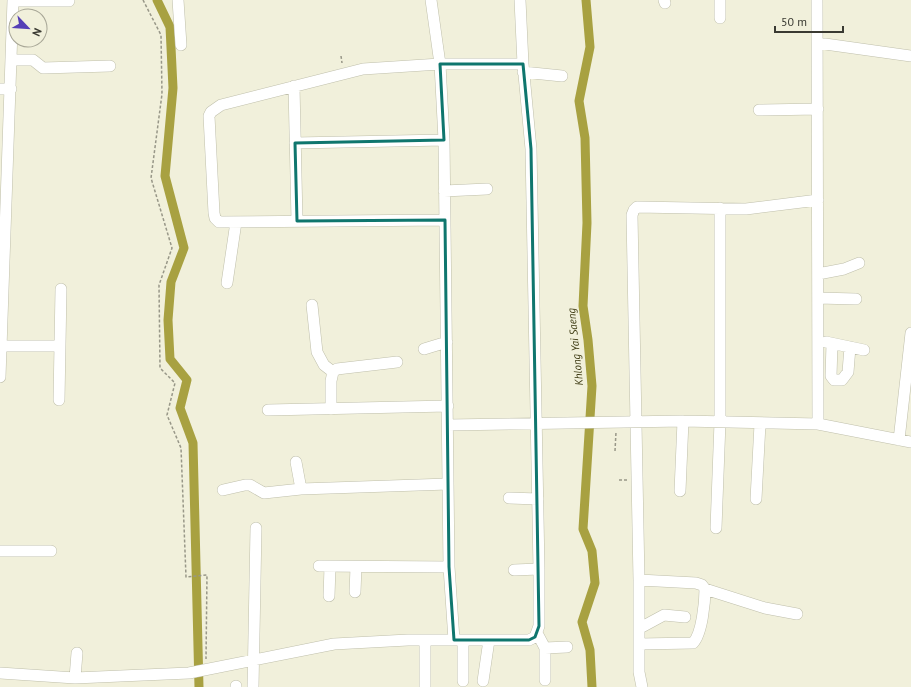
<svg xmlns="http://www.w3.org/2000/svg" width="911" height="687" viewBox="0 0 911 687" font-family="'PT Sans',sans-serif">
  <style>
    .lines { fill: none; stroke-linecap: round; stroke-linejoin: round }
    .canal { stroke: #a8a141; stroke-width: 9 }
    .minor-casing { stroke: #bfbfab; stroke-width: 12 }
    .path { stroke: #989788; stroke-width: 1.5; stroke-dasharray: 3 2; stroke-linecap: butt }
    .minor { stroke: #fff; stroke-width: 11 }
    .marked { fill: none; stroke: #0f766e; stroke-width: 3; stroke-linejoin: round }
    .labels { text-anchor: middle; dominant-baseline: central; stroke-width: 3; stroke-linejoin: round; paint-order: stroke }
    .water-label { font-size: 11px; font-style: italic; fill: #3d3a12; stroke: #f1f0db }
  </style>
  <rect width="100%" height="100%" fill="#f1f0db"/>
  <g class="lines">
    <path class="canal" d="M 157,0 L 170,27 L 173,88 L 165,176 L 184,248 L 171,282 L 168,320 L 170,359 L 187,380 L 180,408 L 193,443 L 199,687
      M 586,0 L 590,47 L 579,101 L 585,138 L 587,223 L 583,306 L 588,340 L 592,386 L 583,529 L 592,551 L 595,583 L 582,622 L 590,650 L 592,687"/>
    <defs>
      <path id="minor" d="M 178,0 L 181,45
        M 431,0 L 440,64 L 444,140 L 449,567 L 454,640
        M 664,0 L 665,3
        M 720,0 L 720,18
        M 817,0 L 818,424
        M 13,1 L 69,1
        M 818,43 L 911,56
        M 12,60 L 33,60 L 43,68 L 110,66
        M 523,72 L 562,76
        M 294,86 L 297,221
        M 0,89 L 11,89
        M 759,110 L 818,109
        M 295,143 L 444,140
        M 444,191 L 487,189
        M 445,220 L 219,222 L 215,218 L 214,213 L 209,116 L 211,112 L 221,105 L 363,69 L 440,64 L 523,64
        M 818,274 L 844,269 L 859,263
        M 227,283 L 236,222
        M 818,298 L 856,299
        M 312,305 L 317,352 L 324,365 L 333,372
        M 826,342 L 864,350
        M 832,344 L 831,376 L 834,380 L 842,380 L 848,372 L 850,347
        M 2,346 L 60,346
        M 424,349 L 447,342
        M 0,377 L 13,0
        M 59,400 L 61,289
        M 331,409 L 331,381 L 333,372 L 337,369 L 397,362
        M 268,410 L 448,406
        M 448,425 L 683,421 L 818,424 L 911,442
        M 899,440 L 911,333
        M 296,462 L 301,489
        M 223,490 L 245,485 L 250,485 L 264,493 L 301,489 L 448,484
        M 680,491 L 683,421
        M 509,498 L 538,499
        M 756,499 L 760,424
        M 716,528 L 720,422 L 720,208
        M 0,551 L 51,551
        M 319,566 L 449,567
        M 514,570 L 539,569
        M 639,580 L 696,583 L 702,585 L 705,589 C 705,602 702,634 693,643 L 640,644
        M 705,589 L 765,608 L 797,614
        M 355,592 L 356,567
        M 329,596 L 330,567
        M 640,628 L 664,615 L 685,617
        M 537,633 L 545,648 L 545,680
        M 425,640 L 425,687
        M 545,648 L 567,647
        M 0,673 L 75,678 L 189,673 L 334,644 L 408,640 L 529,640 L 535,637 L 539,626 L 539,569 L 531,149 L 523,64 L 520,0
        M 75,678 L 77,653
        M 463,681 L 463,640
        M 483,681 L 489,640
        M 236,687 L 236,686
        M 253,687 L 256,528
        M 642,687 L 639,672 L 639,580 L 632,215 L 634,210 L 637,207 L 746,209 L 818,200"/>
    </defs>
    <use href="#minor" class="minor-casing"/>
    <path class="path" d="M 143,0 L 161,35 L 162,94 L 151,178 L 172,248 L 159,285 L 160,368 L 175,383 L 167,415 L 181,448 L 186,577 L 207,575 L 206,659
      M 341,56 L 342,63
      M 615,451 L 616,432
      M 619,480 L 627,480"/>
    <use href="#minor" class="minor"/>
  </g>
  <path class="marked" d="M 440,64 L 523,64 L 531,149 L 539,626 L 535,637 L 529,640 L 454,640 L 449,567 L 445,220 L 297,221 L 295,143 L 444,140 Z"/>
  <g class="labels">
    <g class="water-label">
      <text transform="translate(575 347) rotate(-96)">Khlong Yai Saeng</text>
    </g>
  </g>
  <g transform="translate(28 28) rotate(115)"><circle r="19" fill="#f1f0db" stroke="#a8a797"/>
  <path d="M0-3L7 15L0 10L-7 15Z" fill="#553fb6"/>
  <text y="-6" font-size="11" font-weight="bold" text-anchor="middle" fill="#3a3a32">N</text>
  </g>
  <path d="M775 26v6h68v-6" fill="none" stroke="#3a3a32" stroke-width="2"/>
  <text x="781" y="26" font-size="12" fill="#3a3a32" stroke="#f1f0db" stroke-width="3" paint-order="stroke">50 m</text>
</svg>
